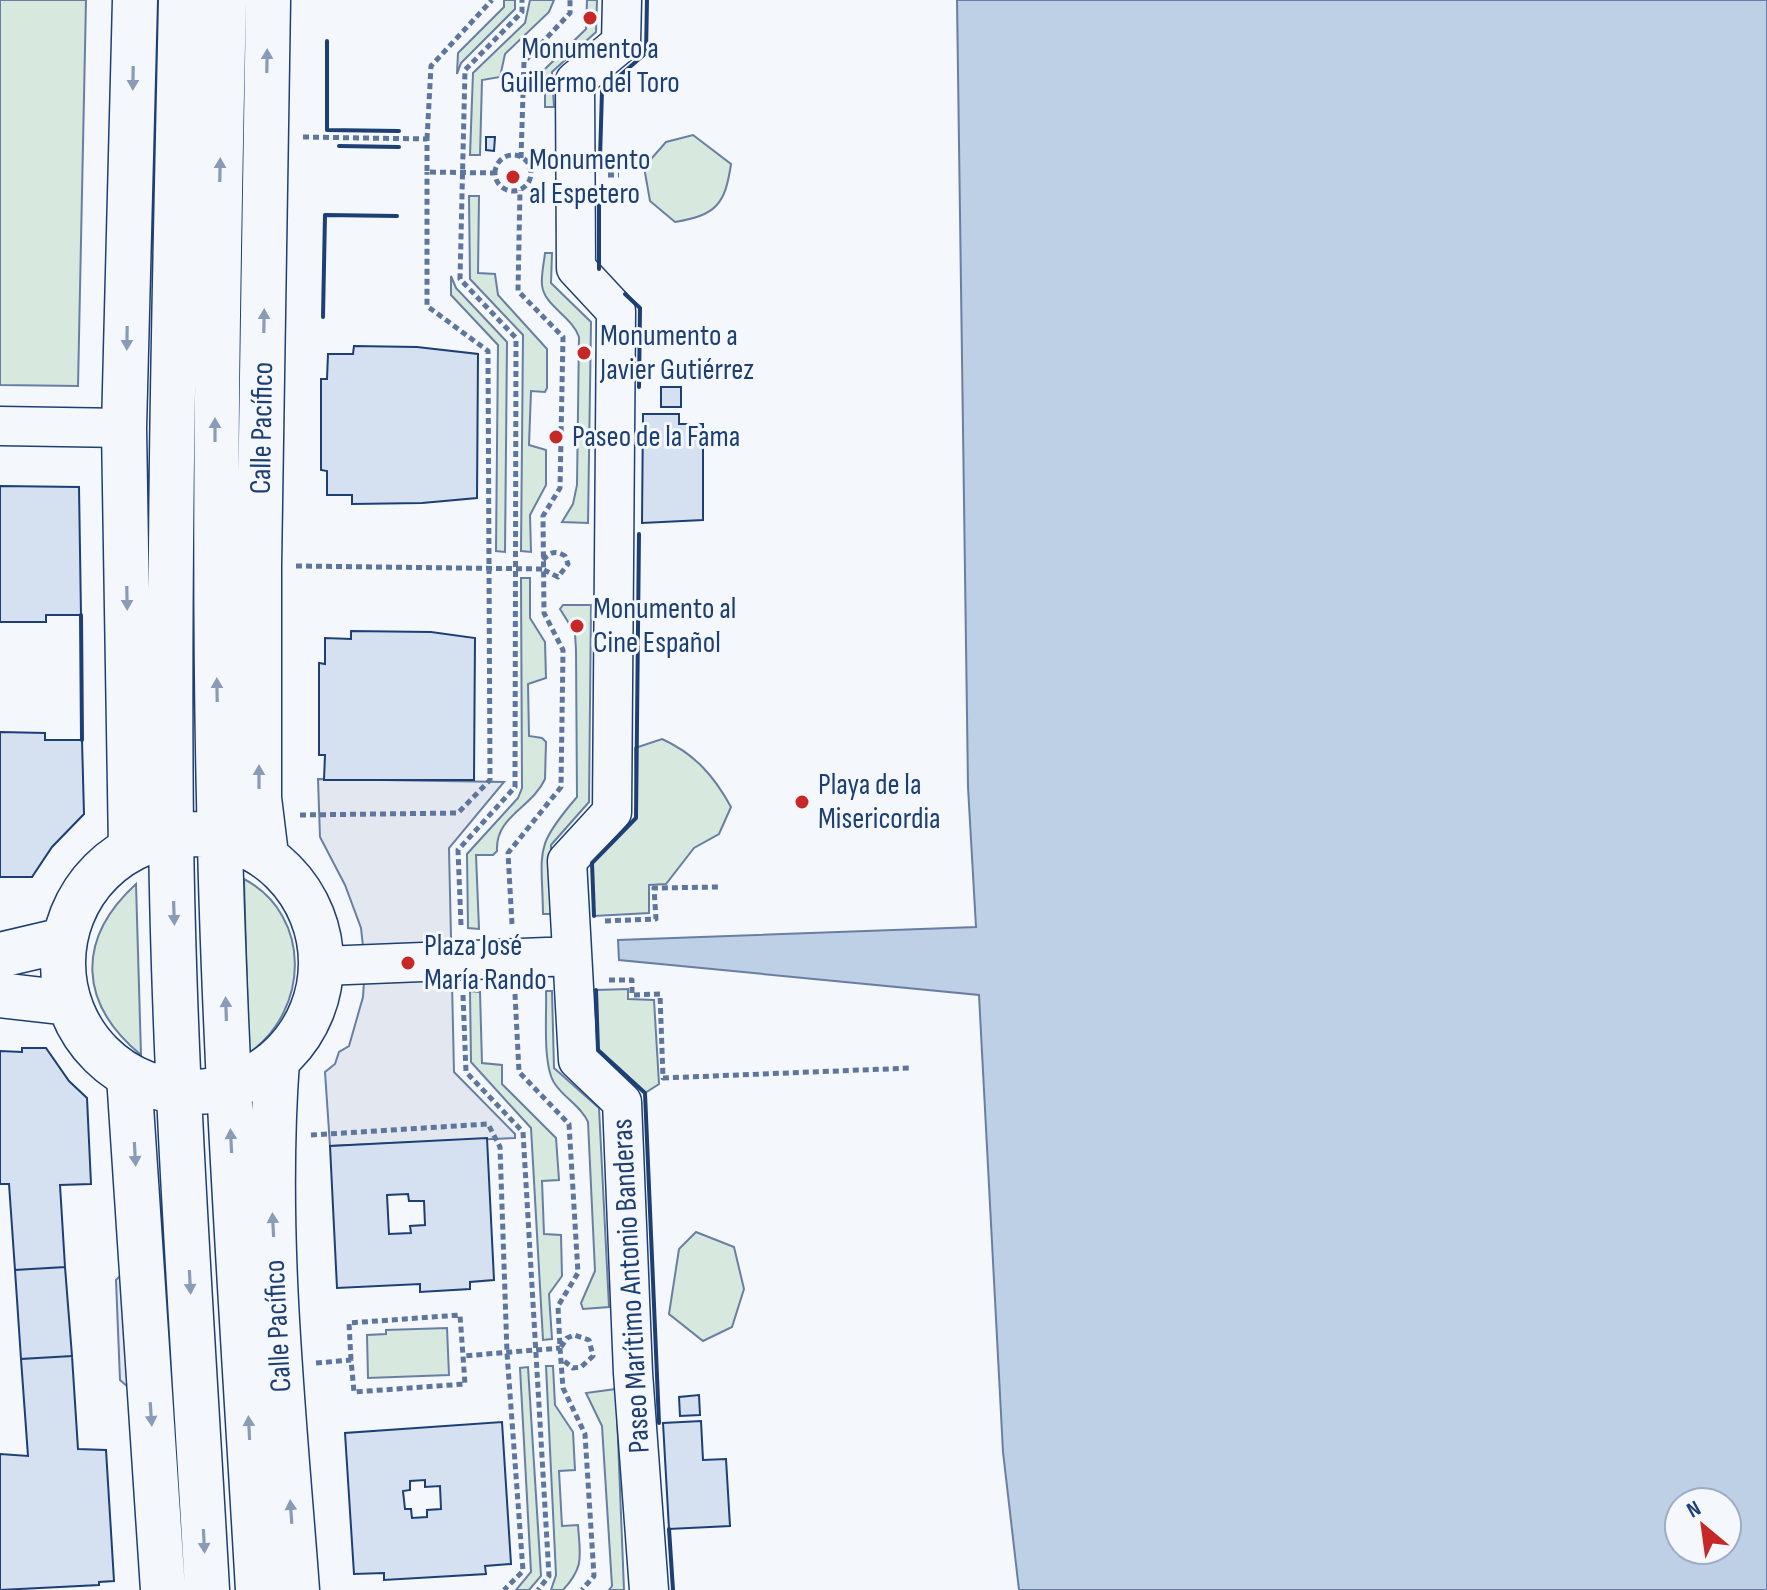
<svg xmlns="http://www.w3.org/2000/svg" width="1767" height="1590" viewBox="0 0 1767 1590" font-family="'Sofia Sans Condensed',sans-serif">
  <style>
    .green { fill: #d7e8df; stroke: #687fa3; stroke-width: 2 }
    .parking { fill: #e3e8f0; stroke: #687fa3; stroke-width: 2 }
    .water { fill: #bed0e5; stroke: #687fa3; stroke-width: 2; fill-rule: evenodd }
    .building { fill: #d5e0f0; stroke: #1d3f73; stroke-width: 2; fill-rule: evenodd }
    .lines { fill: none; stroke-linecap: round; stroke-linejoin: round }
    .minor-casing { stroke: #1d3f73; stroke-width: 41 }
    .major-casing { stroke: #1d3f73; stroke-width: 47 }
    .path { stroke: #5e769c; stroke-width: 5; stroke-dasharray: 6 4; stroke-linecap: butt }
    .minor { stroke: #f4f7fb; stroke-width: 38 }
    .major { stroke: #f4f7fb; stroke-width: 44 }
    .wall { stroke: #1d3f73; stroke-width: 4 }
    .oneway { fill: #889bb7 }
    .poi-dot { fill: #c62828; stroke: #f4f7fb; stroke-width: 3 }
    .labels { text-anchor: middle; dominant-baseline: central; stroke-width: 6; stroke-linejoin: round; paint-order: stroke }
    .poi-label { font-size: 30px; fill: #1d3f73; stroke: #f4f7fb; text-anchor: start }
    .street-label { font-size: 30px; fill: #1d3f73; stroke: #f4f7fb }
  </style>
  <rect width="100%" height="100%" fill="#f4f7fb"/>
  <path class="green" d="M 0,0 L 86,0 L 78,386 L 0,385 Z
    M 504,0 L 515,0 L 515,9 L 461,63 L 457,74 L 458,53 L 504,7 Z
    M 530,0 L 554,0 L 549,12 L 505,54 L 500,77 L 482,80 L 480,155 L 470,155 L 473,73 L 525,23 Z
    M 587,0 L 597,0 L 596,32 L 552,72 L 554,107 L 545,107 L 545,69 L 586,29 Z
    M 693,135 L 731,164 C 725,205 716,215 675,222 L 650,201 L 644,167 L 666,142 Z
    M 469,196 L 479,196 L 478,273 L 495,274 L 498,295 L 547,349 L 547,388 L 545,392 L 531,391 L 529,445 L 546,450 L 546,485 L 530,515 L 531,552 L 521,551 L 523,335 L 470,279 Z
    M 545,253 L 552,253 L 551,283 L 591,322 L 588,523 L 562,522 L 573,504 L 577,485 L 579,337 C 572,316 544,306 542,285 C 541,275 544,263 545,253 Z
    M 451,276 L 456,288 L 507,342 L 505,552 L 496,551 L 498,345 L 451,295 Z
    M 521,578 L 530,578 L 530,618 L 545,642 L 546,678 L 528,684 L 529,736 L 542,738 L 546,742 L 545,779 C 532,808 495,816 497,851 L 493,855 L 476,855 L 479,929 L 468,928 L 467,854 L 518,798 L 522,788 Z
    M 563,605 L 591,605 L 589,802 L 551,845 L 551,914 L 543,914 C 542,849 533,848 577,797 L 576,650 L 575,633 L 560,609 Z
    M 662,739 C 695,754 714,776 731,807 L 719,834 L 694,848 L 666,884 L 649,885 L 649,913 L 594,916 L 592,863 L 636,818 L 635,748 Z
    M 244,879 C 313,916 309,1011 249,1053 Z
    M 136,884 L 141,1055 C 78,1003 76,939 136,884 Z
    M 628,989 L 628,999 L 654,1000 L 659,1084 L 645,1093 L 598,1050 L 596,990 Z
    M 470,991 L 480,992 L 482,1063 L 502,1065 L 502,1084 L 556,1138 L 559,1180 L 542,1181 L 544,1234 L 561,1235 L 562,1276 L 549,1294 L 552,1339 L 543,1340 L 531,1128 L 471,1062 Z
    M 546,991 L 552,991 L 554,1068 L 599,1108 L 609,1307 L 583,1309 L 581,1303 L 595,1271 L 588,1122 C 581,1106 565,1099 555,1084 C 542,1066 547,1014 546,991 Z
    M 696,1232 L 734,1247 L 744,1289 L 732,1327 L 703,1341 L 669,1314 L 679,1249 Z
    M 447,1328 L 449,1375 L 368,1378 L 367,1335 L 386,1334 L 386,1330 Z
    M 546,1366 L 553,1366 L 555,1405 L 573,1432 L 575,1470 L 559,1471 L 562,1526 L 578,1525 C 580,1556 585,1566 563,1590 L 551,1590 L 556,1575 Z
    M 528,1367 L 541,1576 L 529,1590 L 516,1590 L 531,1572 L 520,1368 Z
    M 616,1389 L 624,1590 L 609,1590 L 612,1586 L 602,1426 L 586,1393 Z"/>
  <path class="parking" d="M 318,779 L 504,782 L 449,848 L 454,1072 L 515,1134 L 515,1138 L 330,1146 L 325,1072 L 335,1064 L 339,1052 L 349,1046 L 363,997 L 365,965 L 361,928 L 345,885 L 320,837 Z
    M 124,1272 L 128,1387 L 120,1380 L 116,1280 Z"/>
  <path class="water" d="M 957,0 L 1767,0 L 1767,1590 L 1019,1590 L 1003,1452 L 979,995 L 619,960 L 618,940 L 976,927 L 968,787 ZM 1727,1502 L 1727,1550 L 1679,1550 L 1679,1502 Z"/>
  <path class="building" d="M 486,137 L 495,137 L 494,151 L 486,150 Z
    M 354,346 L 417,347 L 478,354 L 477,498 L 422,503 L 352,504 L 352,495 L 327,495 L 327,471 L 321,470 L 321,379 L 327,379 L 328,354 L 353,354 Z
    M 661,387 L 681,387 L 681,407 L 661,407 Z
    M 643,414 L 679,414 L 679,424 L 703,424 L 703,520 L 642,523 Z
    M 0,486 L 79,487 L 81,615 L 46,615 L 46,622 L 0,622 Z
    M 351,631 L 431,632 L 475,638 L 474,780 L 324,780 L 325,755 L 319,755 L 319,663 L 325,664 L 325,638 L 351,639 Z
    M 0,732 L 45,733 L 45,740 L 82,740 L 84,814 L 52,847 L 32,877 L 0,877 Z
    M 22,1048 L 46,1048 L 69,1081 L 87,1098 L 91,1184 L 60,1185 L 65,1267 L 15,1270 L 9,1184 L 0,1184 L 0,1051 L 22,1052 Z
    M 487,1138 L 494,1280 L 470,1282 L 470,1289 L 420,1292 L 420,1284 L 337,1288 L 330,1146 ZM 408,1194 L 409,1201 L 424,1201 L 425,1225 L 410,1226 L 411,1233 L 389,1234 L 387,1195 Z
    M 65,1267 L 72,1356 L 21,1359 L 15,1270 Z
    M 72,1356 L 78,1449 L 106,1450 L 114,1581 L 99,1582 L 99,1585 L 0,1590 L 0,1454 L 28,1456 L 21,1359 Z
    M 699,1395 L 700,1415 L 680,1416 L 679,1397 Z
    M 701,1421 L 703,1460 L 726,1459 L 730,1526 L 669,1529 L 663,1423 Z
    M 502,1422 L 511,1564 L 485,1566 L 486,1574 L 384,1580 L 384,1573 L 354,1574 L 345,1433 ZM 425,1480 L 425,1487 L 440,1486 L 441,1509 L 427,1510 L 427,1517 L 412,1518 L 411,1509 L 405,1509 L 403,1491 L 410,1490 L 410,1481 Z"/>
  <g class="lines">
    <defs>
      <path id="minor" d="M 622,0 L 621,43 L 575,81 L 576,268 L 616,311 L 612,812 L 567,861 L 578,1060 L 622,1102 L 633,1373 L 649,1590
        M 0,426 L 124,428
        M 323,966 L 572,956"/>
      <path id="major" d="M 181,0 C 175,277 168,554 171,831 C 174,1084 193,1337 207,1590
        M 224,0 C 218,267 213,533 219,799 C 224,1063 243,1327 258,1590
        M63 963a129 129 0 1 1 258 0a129 129 0 1 1-258 0Z
        M 131,849 L 124,428 L 135,0
        M 266,855 L 259,798 L 259,566 L 268,0
        M 0,955 L 64,940
        M 0,995 L 69,1003
        M 277,1061 C 264,1238 284,1414 297,1590
        M 129,1076 L 163,1590"/>
    </defs>
    <use href="#minor" class="minor-casing"/>
    <use href="#major" class="major-casing"/>
    <path class="path" d="M 303,137 L 427,139 L 427,172 L 495,173
      M 427,139 L 431,66 L 492,0
      M495 173a18 18 0 1 1 36 0a18 18 0 1 1-36 0Z
      M 521,158 L 524,62 L 570,13 L 570,0
      M 608,175 L 619,175
      M 543,560 C 550,552 556,550 565,556 L 568,564 L 558,577 L 544,570
      M 296,566 L 543,569
      M 300,815 L 458,813 L 490,780 L 488,351 L 427,306 L 427,172
      M 605,921 L 656,919 L 654,888 L 719,887
      M 512,924 L 508,853 L 561,787 L 563,650 L 544,613 L 543,516 L 560,488 L 563,337 L 518,291 L 520,190
      M 461,925 L 458,850 L 515,787 L 516,338 L 460,279 L 465,70 L 522,12 L 522,0
      M 609,980 L 632,980 L 632,995 L 660,994 L 663,1078 L 911,1068
      M 515,994 L 519,1072 L 569,1124 L 578,1273 L 558,1306 L 560,1348 L 563,1388 L 585,1434 L 594,1576 L 582,1590
      M 463,995 L 466,1072 L 523,1132 L 549,1576 L 538,1590
      M 311,1135 L 488,1124 L 500,1147 L 507,1353 L 523,1571 L 504,1590
      M 561,1347 L 567,1338 L 574,1335 L 589,1340 L 593,1356 L 581,1367 L 573,1368 L 563,1360
      M 351,1360 L 349,1323 L 460,1315 L 463,1356
      M 316,1363 L 351,1360 L 354,1392 L 465,1384 L 463,1356 L 560,1348"/>
    <use href="#minor" class="minor"/>
    <use href="#major" class="major"/>
    <path class="wall" d="M 327,41 L 327,130 L 399,131
      M 339,146 L 399,147
      M 600,158 L 602,91 L 646,53 L 647,0
      M 599,269 L 599,197
      M 625,294 L 640,308 L 639,387
      M 323,317 L 325,215 L 397,216
      M 81,615 L 82,740
      M 594,916 L 592,863 L 636,818 L 639,534
      M 596,990 L 598,1050 L 645,1093 L 659,1423
      M 669,1529 L 673,1590"/>
  </g>
  <defs><path id="oneway-solid" d="M-6-.8H1V-3.2L6.5 0L1 3.2V.8H-6Z" transform="scale(2)"/></defs>
  <g class="oneway">
    <use href="#oneway-solid" transform="translate(267 61) rotate(-89)"/>
    <use href="#oneway-solid" transform="translate(133 78) rotate(91)"/>
    <use href="#oneway-solid" transform="translate(220 170) rotate(-89)"/>
    <use href="#oneway-solid" transform="translate(264 321) rotate(-89)"/>
    <use href="#oneway-solid" transform="translate(127 338) rotate(91)"/>
    <use href="#oneway-solid" transform="translate(215 430) rotate(-90)"/>
    <use href="#oneway-solid" transform="translate(127 598) rotate(89)"/>
    <use href="#oneway-solid" transform="translate(217 690) rotate(-91)"/>
    <use href="#oneway-solid" transform="translate(259 777) rotate(-90)"/>
    <use href="#oneway-solid" transform="translate(174 913) rotate(88)"/>
    <use href="#oneway-solid" transform="translate(226 1009) rotate(-92)"/>
    <use href="#oneway-solid" transform="translate(231 1141) rotate(-93)"/>
    <use href="#oneway-solid" transform="translate(135 1154) rotate(87)"/>
    <use href="#oneway-solid" transform="translate(273 1225) rotate(-93)"/>
    <use href="#oneway-solid" transform="translate(190 1282) rotate(87)"/>
    <use href="#oneway-solid" transform="translate(151 1414) rotate(86)"/>
    <use href="#oneway-solid" transform="translate(249 1428) rotate(-93)"/>
    <use href="#oneway-solid" transform="translate(291 1512) rotate(-94)"/>
    <use href="#oneway-solid" transform="translate(204 1541) rotate(87)"/>
  </g>
  <g class="poi-dot">
    <circle cx="590" cy="18" r="8"/>
    <circle cx="513" cy="177" r="8"/>
    <circle cx="584" cy="353" r="8"/>
    <circle cx="556" cy="437" r="8"/>
    <circle cx="577" cy="626" r="8"/>
    <circle cx="802" cy="802" r="8"/>
    <circle cx="408" cy="963" r="8"/>
  </g>
  <g class="labels">
    <g class="poi-label">
      <text x="590" y="49" text-anchor="middle">Monumento a<tspan x="590" dy="34">Guillermo del Toro</tspan></text>
      <text x="529" y="160">Monumento<tspan x="529" dy="34">al Espetero</tspan></text>
      <text x="600" y="336">Monumento a<tspan x="600" dy="34">Javier Gutiérrez</tspan></text>
      <text x="572" y="437">Paseo de la Fama</text>
      <text x="593" y="609">Monumento al<tspan x="593" dy="34">Cine Español</tspan></text>
      <text x="818" y="785">Playa de la<tspan x="818" dy="34">Misericordia</tspan></text>
      <text x="424" y="946">Plaza José<tspan x="424" dy="34">María Rando</tspan></text>
    </g>
    <g class="street-label">
      <text transform="translate(262 428) rotate(-89)">Calle Pacífico</text>
      <text transform="translate(631 1286) rotate(-93)">Paseo Marítimo Antonio Banderas</text>
      <text transform="translate(278 1326) rotate(-93)">Calle Pacífico</text>
    </g>
  </g>
  <g transform="translate(1703 1526) rotate(331)"><circle r="38" fill="#f4f7fb" stroke="#9eadc5" stroke-width="2"/>
  <path d="M0-6L14 30L0 20L-14 30Z" fill="#c62828"/>
  <text y="-12" font-size="22" font-weight="bold" text-anchor="middle" fill="#1d3f73">N</text>
  </g>
</svg>
